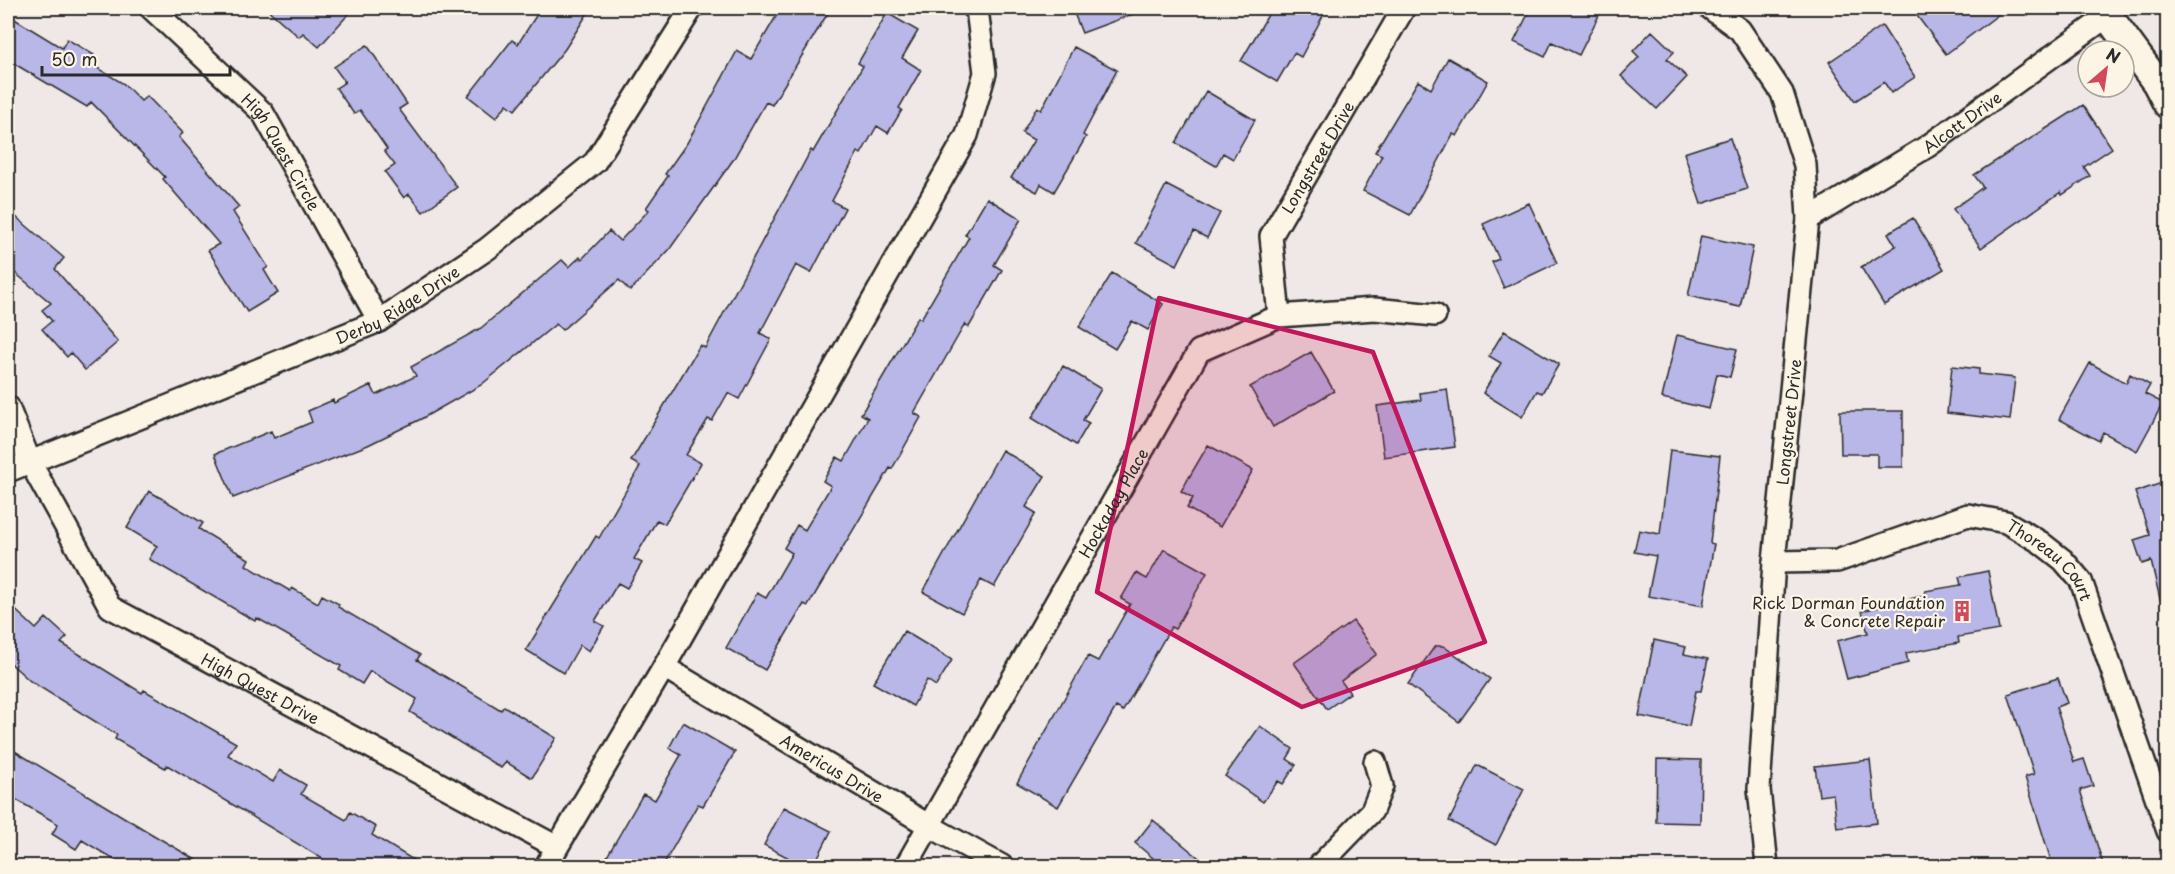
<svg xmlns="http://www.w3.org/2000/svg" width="2175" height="874" viewBox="0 0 2175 874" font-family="'Playpen Sans',sans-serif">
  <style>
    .building { fill: #b9b6e8; stroke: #2b2b2b; stroke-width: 1.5 }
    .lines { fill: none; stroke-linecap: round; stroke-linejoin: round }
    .minor-casing { stroke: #2b2b2b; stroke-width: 26 }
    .secondary-casing { stroke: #2b2b2b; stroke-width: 33 }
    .minor { stroke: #fcf5e5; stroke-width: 21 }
    .secondary { stroke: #fcf5e5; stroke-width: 28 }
    .marked { fill: #c2185b; fill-opacity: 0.2; stroke: #c2185b; stroke-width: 4.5; stroke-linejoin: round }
    .labels { text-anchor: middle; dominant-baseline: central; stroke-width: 4.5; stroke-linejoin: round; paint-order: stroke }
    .street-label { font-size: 16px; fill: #2b2b2b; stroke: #fcf5e5 }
    .poi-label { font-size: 16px; fill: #2b2b2b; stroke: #fcf5e5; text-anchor: end }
  </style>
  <rect width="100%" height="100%" fill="#efe8e6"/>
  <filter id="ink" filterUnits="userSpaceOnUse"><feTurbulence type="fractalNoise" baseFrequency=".0167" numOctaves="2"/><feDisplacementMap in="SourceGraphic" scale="12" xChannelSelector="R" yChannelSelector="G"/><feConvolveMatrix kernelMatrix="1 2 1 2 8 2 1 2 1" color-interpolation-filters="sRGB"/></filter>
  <g filter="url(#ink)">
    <path class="building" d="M 266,8 L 354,8 L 319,47 L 303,33 L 299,37 Z
      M 541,8 L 591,8 L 565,49 L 515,110 L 507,104 L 496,118 L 468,96 L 512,40 L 518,44 Z
      M 781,8 L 831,8 L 772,105 L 766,102 L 733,160 L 669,250 L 630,291 L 619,280 L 562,330 L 556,324 L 481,385 L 421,419 L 368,445 L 233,498 L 215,454 L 271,431 L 274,438 L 312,422 L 308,411 L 333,400 L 334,403 L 371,385 L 376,395 L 416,376 L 411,367 L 481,328 L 562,260 L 569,267 L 580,257 L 582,259 L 609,231 L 620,241 L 649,210 L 646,208 L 668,176 L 665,174 L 687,143 L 737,51 L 751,59 Z
      M 1072,8 L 1144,8 L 1144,10 L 1082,33 Z
      M 1272,8 L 1327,8 L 1301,57 L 1294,53 L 1277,82 L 1241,61 Z
      M 1531,8 L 1584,8 L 1599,15 L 1579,55 L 1552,42 L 1545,57 L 1514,42 Z
      M 1911,8 L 2007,8 L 1946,54 Z
      M 887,13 L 918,31 L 902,58 L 921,70 L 899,108 L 902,110 L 888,133 L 877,126 L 861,154 L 858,152 L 832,201 L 845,208 L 811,273 L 796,265 L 760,333 L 771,339 L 739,399 L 728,393 L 712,421 L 708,419 L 686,455 L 701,463 L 665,524 L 657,520 L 634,559 L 642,563 L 627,588 L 618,583 L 595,621 L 604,626 L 589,651 L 580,645 L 564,673 L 526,650 L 596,536 L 599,538 L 640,466 L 631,461 L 700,345 L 705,348 L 811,150 L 813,152 L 863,66 L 858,63 Z
      M 8,15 L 62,48 L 67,39 L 94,55 L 89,63 L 124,84 L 141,101 L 147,96 L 183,133 L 179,137 L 239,207 L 233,212 L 268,267 L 264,270 L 278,293 L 247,312 L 208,250 L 219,244 L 163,179 L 165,177 L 91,102 L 87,107 L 8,60 Z
      M 1882,26 L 1915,77 L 1891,93 L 1884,82 L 1855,101 L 1829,62 Z
      M 1652,31 L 1674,52 L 1667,59 L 1687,77 L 1657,109 L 1621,76 L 1639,57 L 1633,51 Z
      M 367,45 L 407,104 L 399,109 L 457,187 L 423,212 L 409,194 L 404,198 L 385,172 L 395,165 L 384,151 L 387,149 L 360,110 L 354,114 L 336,88 L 345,82 L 334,67 Z
      M 1074,47 L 1117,70 L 1083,135 L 1086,137 L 1054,192 L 1041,184 L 1037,192 L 1011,178 L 1034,140 L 1022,133 L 1037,107 L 1041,110 Z
      M 1448,58 L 1488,81 L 1457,136 L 1453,134 L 1410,215 L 1363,191 L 1382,155 L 1375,152 L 1418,81 L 1431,89 Z
      M 1206,91 L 1255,120 L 1233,159 L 1223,153 L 1216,166 L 1176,143 Z
      M 2083,105 L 2112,148 L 2084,167 L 2090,176 L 2062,195 L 2061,192 L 1981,248 L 1953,209 L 1983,187 L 1974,175 Z
      M 1730,138 L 1747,189 L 1701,204 L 1684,153 Z
      M 1166,185 L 1220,213 L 1207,238 L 1194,231 L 1177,265 L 1136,243 Z
      M 987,198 L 1021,219 L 994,265 L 1002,270 L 969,327 L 965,324 L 914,413 L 921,417 L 892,469 L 890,468 L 808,606 L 804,604 L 765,670 L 726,648 L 757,593 L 766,598 L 792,553 L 784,548 L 797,525 L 805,530 L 831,486 L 823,481 L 837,457 L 844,461 L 868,418 L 861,414 L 918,317 L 921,319 L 969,237 L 965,235 Z
      M 1529,203 L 1557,263 L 1504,288 L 1492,262 L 1499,259 L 1483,224 Z
      M 8,210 L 64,258 L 55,269 L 118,342 L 85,370 L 71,353 L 67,357 L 42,329 L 52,321 L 42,310 L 51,303 L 8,267 Z
      M 1913,218 L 1944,269 L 1884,305 L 1861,267 L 1896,246 L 1888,233 Z
      M 1701,236 L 1753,247 L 1740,307 L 1688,296 Z
      M 1112,273 L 1163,304 L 1148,330 L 1132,321 L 1115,349 L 1079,327 Z
      M 1504,331 L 1559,364 L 1542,393 L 1537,391 L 1522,417 L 1483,393 L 1501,363 L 1489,356 Z
      M 1677,335 L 1737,349 L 1730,377 L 1717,374 L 1709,409 L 1662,398 Z
      M 1311,352 L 1334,391 L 1273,427 L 1250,387 Z
      M 2090,363 L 2126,383 L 2130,374 L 2150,385 L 2145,394 L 2163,403 L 2137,451 L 2103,432 L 2099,441 L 2059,419 Z
      M 1063,366 L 1101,389 L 1083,420 L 1089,423 L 1076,445 L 1032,418 Z
      M 1952,366 L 1979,369 L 1979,374 L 2015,378 L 2010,420 L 1947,413 Z
      M 1447,389 L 1455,447 L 1384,457 L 1377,406 L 1421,400 L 1420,393 Z
      M 1840,411 L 1903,411 L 1903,467 L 1877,467 L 1877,454 L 1841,454 Z
      M 1208,445 L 1253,470 L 1220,527 L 1187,508 L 1193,498 L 1181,491 Z
      M 1002,450 L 1045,476 L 1026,507 L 1036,513 L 994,587 L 981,580 L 962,613 L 923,592 Z
      M 1670,450 L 1720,456 L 1710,543 L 1714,544 L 1703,606 L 1648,596 L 1656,556 L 1634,552 L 1639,530 L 1660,534 Z
      M 2168,481 L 2168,598 L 2160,599 L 2151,561 L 2142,564 L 2134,540 L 2150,535 L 2135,492 Z
      M 149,491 L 203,523 L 199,529 L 249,559 L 246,565 L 290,591 L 292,588 L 318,603 L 322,595 L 339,604 L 338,607 L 420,655 L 417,660 L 501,710 L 504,706 L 556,738 L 532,778 L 506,762 L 501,768 L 410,712 L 417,699 L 370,671 L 362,684 L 339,670 L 341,666 L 257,618 L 255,621 L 149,559 L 157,546 L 127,528 Z
      M 1164,549 L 1207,573 L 1175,629 L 1171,627 L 1123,711 L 1116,707 L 1058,807 L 1017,783 L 1088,656 L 1098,661 L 1130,604 L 1121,599 L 1136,573 L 1147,579 Z
      M 1988,571 L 1999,630 L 1958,637 L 1959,643 L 1906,653 L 1908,663 L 1847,679 L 1837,641 L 1868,633 L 1862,611 L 1926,595 L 1925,591 L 1961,585 L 1959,577 Z
      M 8,603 L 36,629 L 46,618 L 67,637 L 61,643 L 142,693 L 144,690 L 236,743 L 228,755 L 273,782 L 280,770 L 306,785 L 301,794 L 346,820 L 350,812 L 376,827 L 372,835 L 425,867 L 336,867 L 167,765 L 165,768 L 115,739 L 117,735 L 30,681 L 8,661 Z
      M 1353,621 L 1377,654 L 1341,681 L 1350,693 L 1327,709 L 1294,663 Z
      M 904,631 L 952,660 L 936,686 L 927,680 L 913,706 L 873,683 Z
      M 1654,640 L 1686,647 L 1684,654 L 1708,659 L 1701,691 L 1696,691 L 1689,726 L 1639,716 Z
      M 1435,646 L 1443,646 L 1490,679 L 1459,722 L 1408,684 Z
      M 2058,678 L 2067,703 L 2056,707 L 2074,762 L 2084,759 L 2093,786 L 2080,790 L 2104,867 L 2053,867 L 2025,777 L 2034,774 L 2008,694 Z
      M 683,722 L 735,752 L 703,806 L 698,804 L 662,867 L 601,867 L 643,794 L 655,800 L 681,755 L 669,748 Z
      M 1260,726 L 1293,749 L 1287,759 L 1296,765 L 1283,784 L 1278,781 L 1263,802 L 1225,776 Z
      M 8,747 L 150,833 L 208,867 L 126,867 L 82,840 L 76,849 L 52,834 L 58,824 L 8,795 Z
      M 1657,759 L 1701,760 L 1700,823 L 1656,822 Z
      M 1870,760 L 1877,823 L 1837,828 L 1833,794 L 1819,796 L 1815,766 Z
      M 1477,765 L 1524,789 L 1496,845 L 1449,821 Z
      M 784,807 L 831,831 L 813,867 L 806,867 L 764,845 Z
      M 1153,820 L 1210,867 L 1146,867 L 1153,858 L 1135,843 Z"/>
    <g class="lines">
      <defs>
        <g id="minor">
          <path id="s1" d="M 151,8 L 263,113 L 379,321"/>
          <path d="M 1710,8 L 1740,30 L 1782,93 L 1805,165 L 1808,219 L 1774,562 L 1759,789 L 1767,866"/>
          <path id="s2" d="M 1808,219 L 1928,146 L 2109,15"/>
          <path id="s3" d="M 1279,316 L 1271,236 L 1404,8"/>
          <path id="s4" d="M 8,407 L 30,462 L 110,607 L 557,847"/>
          <path id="s5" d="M 8,471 L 379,321 L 487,249 L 595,162 L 692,8"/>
          <path id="s6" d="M 1774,562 L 1837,561 L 1968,515 L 2006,522 L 2040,542 L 2063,560 L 2081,581 L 2168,831"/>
          <path id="s7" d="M 664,667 L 928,825 L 1002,866"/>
          <path d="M 546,866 L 664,667 L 967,135 L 985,73 L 977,9 L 974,8"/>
          <path id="s8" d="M 906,866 L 1199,351 L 1279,316 L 1374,309 L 1435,315"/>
          <path d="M 1319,866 L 1372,811 L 1382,786 L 1375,762"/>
        </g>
        <path id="secondary" d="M 2102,8 L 2157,83 L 2168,104"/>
      </defs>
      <use href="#minor" class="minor-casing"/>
      <use href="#secondary" class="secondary-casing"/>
      <use href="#minor" class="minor"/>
      <use href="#secondary" class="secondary"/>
    </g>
  </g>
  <path class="marked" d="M 1159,298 L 1373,352 L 1485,642 L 1302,707 L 1097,592 Z"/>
  <defs>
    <symbol id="building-bare" viewBox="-9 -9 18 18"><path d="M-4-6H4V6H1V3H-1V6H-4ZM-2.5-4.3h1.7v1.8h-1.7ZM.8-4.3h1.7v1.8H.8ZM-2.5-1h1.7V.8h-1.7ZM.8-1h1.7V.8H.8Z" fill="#d1495b" stroke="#fcf5e5" stroke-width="2.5" paint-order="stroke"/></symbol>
  </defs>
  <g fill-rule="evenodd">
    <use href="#building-bare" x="1947" y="596" width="30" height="30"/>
  </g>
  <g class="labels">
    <g class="street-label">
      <text stroke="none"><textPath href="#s2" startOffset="182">Alcott Drive</textPath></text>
      <text stroke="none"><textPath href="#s1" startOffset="196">High Quest Circle</textPath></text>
      <text stroke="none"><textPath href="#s3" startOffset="172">Longstreet Drive</textPath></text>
      <text stroke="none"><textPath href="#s5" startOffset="424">Derby Ridge Drive</textPath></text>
      <text transform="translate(1788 422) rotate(-84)">Longstreet Drive</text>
      <text stroke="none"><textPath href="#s8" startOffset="418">Hockaday Place</textPath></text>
      <text stroke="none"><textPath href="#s6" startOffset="300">Thoreau Court</textPath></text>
      <text stroke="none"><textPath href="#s4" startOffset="396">High Quest Drive</textPath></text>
      <text stroke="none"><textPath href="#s7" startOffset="196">Americus Drive</textPath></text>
    </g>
    <g class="poi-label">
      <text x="1945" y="602">Rick Dorman Foundation<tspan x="1945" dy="18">&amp; Concrete Repair</tspan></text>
    </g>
  </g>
  <rect width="2175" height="874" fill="none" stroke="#fcf5e5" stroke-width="30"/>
  <rect x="15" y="15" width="2145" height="844" fill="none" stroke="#2b2b2b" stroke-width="2" filter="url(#ink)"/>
  <g transform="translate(2106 69) rotate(29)"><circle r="28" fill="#fcf5e5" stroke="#a8a49b" stroke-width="1.5"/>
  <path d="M0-4.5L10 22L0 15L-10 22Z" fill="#d1495b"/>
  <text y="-9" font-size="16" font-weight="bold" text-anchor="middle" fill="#2b2b2b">N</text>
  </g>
  <path d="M42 66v9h188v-9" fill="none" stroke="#2b2b2b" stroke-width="3"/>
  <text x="51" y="66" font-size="18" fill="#2b2b2b" stroke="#fcf5e5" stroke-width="4.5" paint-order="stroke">50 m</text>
</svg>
